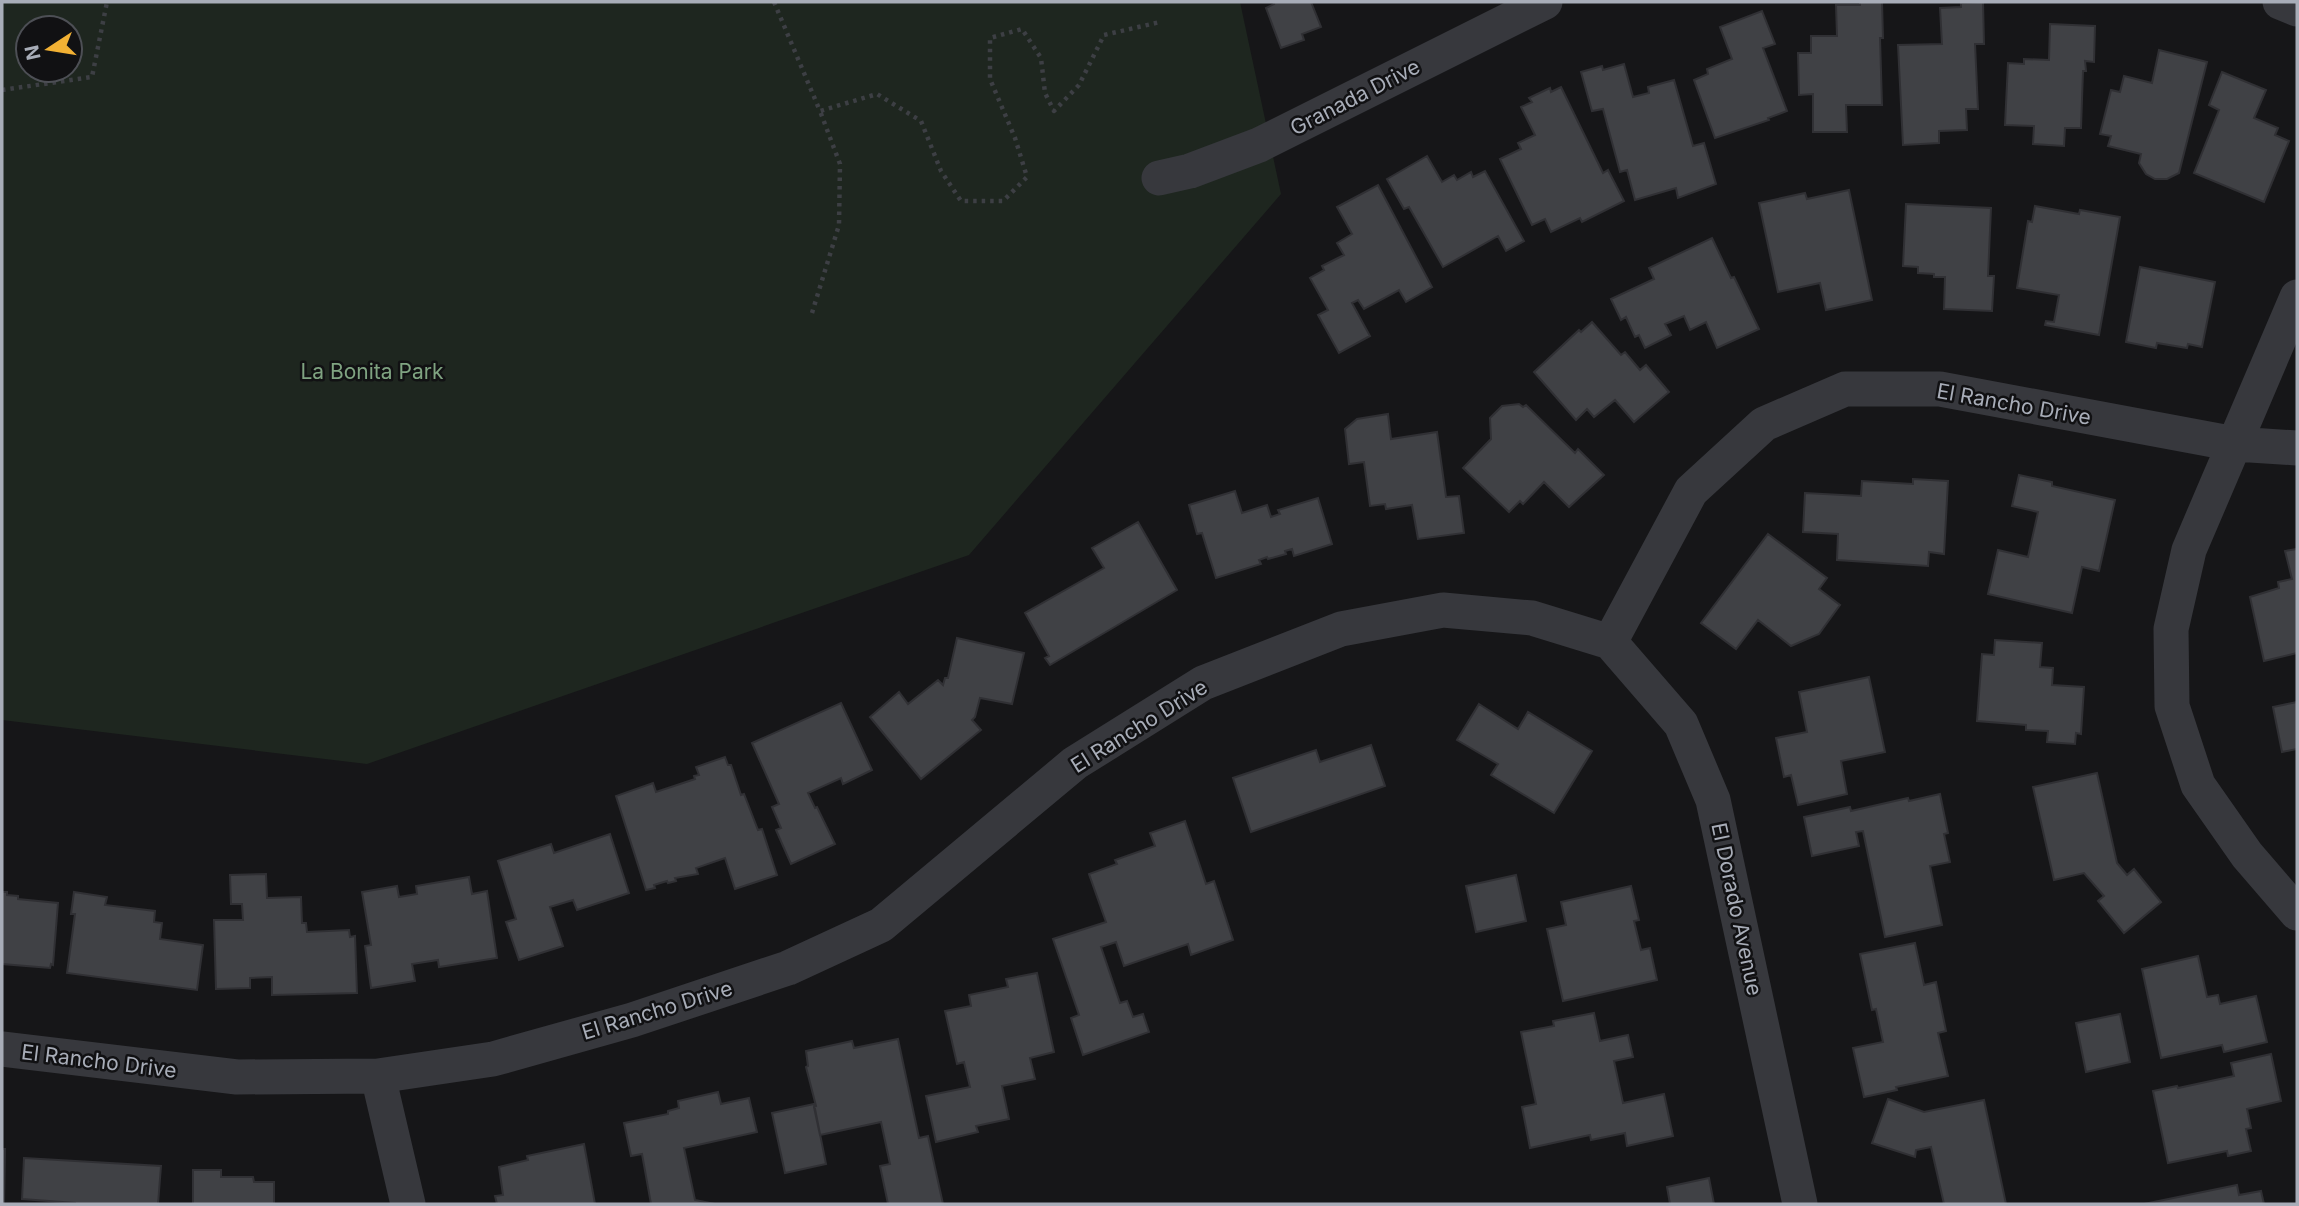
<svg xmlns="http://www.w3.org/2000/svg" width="2299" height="1206" viewBox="0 0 2299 1206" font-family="Inter,sans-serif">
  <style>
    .green { fill: #1e261f; fill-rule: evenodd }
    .building { fill: #404145; stroke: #303034; stroke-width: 2 }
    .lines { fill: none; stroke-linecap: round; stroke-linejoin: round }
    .path { stroke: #3d3f44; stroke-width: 4.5; stroke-dasharray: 3.5 5; stroke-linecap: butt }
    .street { stroke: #37383d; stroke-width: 35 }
    .labels { text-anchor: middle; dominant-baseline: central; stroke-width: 5; stroke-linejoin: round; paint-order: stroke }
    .street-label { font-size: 21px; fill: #a8adb8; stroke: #111113 }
    .park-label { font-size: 21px; fill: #7fa381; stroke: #111113 }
  </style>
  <rect width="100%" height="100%" fill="#161618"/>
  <path class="green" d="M 2,2 L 1240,2 L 1281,194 L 969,555 L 367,764 L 2,720 ZM 28,28 L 70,28 L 70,70 L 28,70 Z"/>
  <path class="building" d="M 1273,2 L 1311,2 L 1321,27 L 1302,34 L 1304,40 L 1281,48 L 1266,8 L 1274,4 Z
    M 1860,2 L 1882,2 L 1883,38 L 1880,38 L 1882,105 L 1846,105 L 1847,132 L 1813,132 L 1813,94 L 1799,95 L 1798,53 L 1811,53 L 1811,36 L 1837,36 L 1836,5 L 1860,5 Z
    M 1983,2 L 1984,44 L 1975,44 L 1978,109 L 1966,109 L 1967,130 L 1939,131 L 1939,143 L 1903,145 L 1898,45 L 1942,44 L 1940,8 L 1961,7 L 1961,3 Z
    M 1762,11 L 1775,44 L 1763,48 L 1787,111 L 1768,118 L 1769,120 L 1715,138 L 1694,80 L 1708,74 L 1707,69 L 1732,59 L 1720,27 Z
    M 2050,24 L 2095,26 L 2094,62 L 2085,61 L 2086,71 L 2083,71 L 2081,128 L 2065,128 L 2064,146 L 2033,144 L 2034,126 L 2005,125 L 2008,63 L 2024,64 L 2024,59 L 2049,60 Z
    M 2159,50 L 2207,62 L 2179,173 L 2167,179 L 2155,179 L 2146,174 L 2139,163 L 2141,154 L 2108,146 L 2111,136 L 2100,134 L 2111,90 L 2120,92 L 2124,76 L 2152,83 Z
    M 1624,64 L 1633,97 L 1649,93 L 1648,87 L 1674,80 L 1693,146 L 1704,143 L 1716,184 L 1678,198 L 1676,188 L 1635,200 L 1627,170 L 1620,172 L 1603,109 L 1592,111 L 1581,72 L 1602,66 L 1603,70 Z
    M 2222,72 L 2266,90 L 2254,118 L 2278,128 L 2275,135 L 2289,141 L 2264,202 L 2194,173 L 2219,110 L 2209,105 Z
    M 1561,87 L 1603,173 L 1608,170 L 1624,201 L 1582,222 L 1580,218 L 1551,232 L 1545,219 L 1532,225 L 1500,159 L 1521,149 L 1518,143 L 1535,135 L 1521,107 L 1532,102 L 1529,98 L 1550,88 L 1551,92 Z
    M 1427,156 L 1442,182 L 1454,175 L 1457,180 L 1471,172 L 1473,177 L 1485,171 L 1524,241 L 1506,251 L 1498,236 L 1443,267 L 1409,207 L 1404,209 L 1387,179 Z
    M 1378,185 L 1432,287 L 1406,302 L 1399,290 L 1364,309 L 1358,300 L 1352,303 L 1370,336 L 1339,353 L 1318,315 L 1328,310 L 1310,278 L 1324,270 L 1322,266 L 1344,255 L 1337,243 L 1352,234 L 1337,207 Z
    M 1849,190 L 1872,300 L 1826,310 L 1820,283 L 1778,292 L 1759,203 L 1805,193 L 1807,199 Z
    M 1906,204 L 1991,208 L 1988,276 L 1994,276 L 1992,311 L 1944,309 L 1945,277 L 1934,277 L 1934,274 L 1918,273 L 1918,267 L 1903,266 Z
    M 2035,206 L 2079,214 L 2080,210 L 2120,217 L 2099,335 L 2045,325 L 2046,321 L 2054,322 L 2059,295 L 2017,288 L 2028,221 L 2032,222 Z
    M 1712,238 L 1731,278 L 1734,277 L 1759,329 L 1717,348 L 1706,322 L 1690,330 L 1684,316 L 1665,324 L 1671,335 L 1645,348 L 1639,335 L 1635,337 L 1626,317 L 1621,320 L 1611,299 L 1654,279 L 1649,268 Z
    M 2140,267 L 2215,282 L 2202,347 L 2188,344 L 2187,348 L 2157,343 L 2156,348 L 2126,342 Z
    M 1592,322 L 1621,355 L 1625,352 L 1640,370 L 1646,365 L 1669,392 L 1634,422 L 1615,400 L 1594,417 L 1587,409 L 1576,420 L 1534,372 L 1579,330 L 1581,332 Z
    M 1519,404 L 1523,407 L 1526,405 L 1575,453 L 1578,449 L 1604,475 L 1569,507 L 1544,482 L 1523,504 L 1520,501 L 1509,512 L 1463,468 L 1491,439 L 1490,418 L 1502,406 Z
    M 1388,414 L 1391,439 L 1437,432 L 1446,497 L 1459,496 L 1464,533 L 1418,539 L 1412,505 L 1386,509 L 1385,504 L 1370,506 L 1364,462 L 1349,464 L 1345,429 L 1357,419 Z
    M 2019,475 L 2052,482 L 2052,486 L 2115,500 L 2099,571 L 2082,567 L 2072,613 L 1988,594 L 1998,550 L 2028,557 L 2038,512 L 2012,506 Z
    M 1913,479 L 1948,481 L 1944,554 L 1929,552 L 1928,566 L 1837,560 L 1838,534 L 1803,532 L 1805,493 L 1861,496 L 1862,481 L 1913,484 Z
    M 1235,491 L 1242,513 L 1267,505 L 1271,517 L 1280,514 L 1278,510 L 1318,498 L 1332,544 L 1294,556 L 1292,549 L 1285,551 L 1286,554 L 1268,559 L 1267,557 L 1259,560 L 1261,564 L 1216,578 L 1202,533 L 1197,534 L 1189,505 Z
    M 1138,522 L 1177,590 L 1050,665 L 1045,658 L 1049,656 L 1025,613 L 1104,568 L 1092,548 Z
    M 1768,534 L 1827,578 L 1819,589 L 1840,605 L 1819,634 L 1791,646 L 1758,620 L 1736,649 L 1701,623 Z
    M 2297,549 L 2297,653 L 2264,661 L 2250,597 L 2279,588 L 2278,582 L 2292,579 L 2285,551 Z
    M 957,638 L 1024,653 L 1012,704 L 980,698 L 975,717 L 972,720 L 981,730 L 921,779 L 870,717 L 899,692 L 908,704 L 938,680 L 943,685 L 945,678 L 948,678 Z
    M 1995,640 L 2042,643 L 2040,667 L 2053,668 L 2052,685 L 2084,687 L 2081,734 L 2076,733 L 2075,744 L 2047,742 L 2048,731 L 2026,730 L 2026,725 L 1977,721 L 1982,654 L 1994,655 Z
    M 1869,677 L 1885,752 L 1841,761 L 1847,794 L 1798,805 L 1791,775 L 1784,777 L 1776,738 L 1807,732 L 1799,692 Z
    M 2297,702 L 2297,749 L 2282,752 L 2273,707 Z
    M 841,703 L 872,770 L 843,784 L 841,778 L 808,793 L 815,808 L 817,807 L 835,844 L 791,864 L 776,830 L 781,828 L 772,807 L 779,804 L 752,743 Z
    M 1479,704 L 1518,729 L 1528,712 L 1592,751 L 1554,813 L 1491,775 L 1498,764 L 1457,740 Z
    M 1371,745 L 1385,786 L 1251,832 L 1233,778 L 1316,750 L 1320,762 Z
    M 725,757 L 728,765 L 731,765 L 741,795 L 744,794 L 758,830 L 762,829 L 777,875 L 735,889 L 725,858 L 696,868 L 698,874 L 675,878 L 676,881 L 668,883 L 667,881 L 654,885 L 655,888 L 646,890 L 616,796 L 653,783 L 656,792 L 695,779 L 694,776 L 699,775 L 696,767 Z
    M 2097,773 L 2117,863 L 2127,875 L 2134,869 L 2161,902 L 2124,933 L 2098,901 L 2104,896 L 2084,873 L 2054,880 L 2033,787 Z
    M 1940,794 L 1948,833 L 1944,834 L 1950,862 L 1930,866 L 1942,925 L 1885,937 L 1863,831 L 1856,832 L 1859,846 L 1812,856 L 1804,817 L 1850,807 L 1851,811 L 1908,798 L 1909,801 Z
    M 1185,821 L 1206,884 L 1214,881 L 1233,940 L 1191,955 L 1188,944 L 1124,966 L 1116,942 L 1101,947 L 1120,1003 L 1127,1001 L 1133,1017 L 1143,1014 L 1149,1032 L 1083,1055 L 1071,1018 L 1079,1015 L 1053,939 L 1106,922 L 1089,874 L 1117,864 L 1115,860 L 1155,846 L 1150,833 Z
    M 610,834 L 629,893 L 577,910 L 573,900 L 550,907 L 563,946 L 519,960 L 506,922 L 516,919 L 498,861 L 551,844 L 554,853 Z
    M 266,874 L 267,898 L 301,897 L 302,923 L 306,923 L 307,932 L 349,930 L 350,937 L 355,936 L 357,993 L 272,995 L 272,977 L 250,978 L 250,988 L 216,989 L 214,920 L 243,920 L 242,904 L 231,904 L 230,875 Z
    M 1516,875 L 1526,921 L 1476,932 L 1466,886 Z
    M 469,877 L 472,894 L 487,891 L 497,958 L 439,967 L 438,960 L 412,964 L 415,981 L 371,988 L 365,946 L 371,945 L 362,892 L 397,886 L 399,897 L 417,894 L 416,886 Z
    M 1631,886 L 1639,920 L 1634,921 L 1641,950 L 1650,948 L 1657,980 L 1563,1001 L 1547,929 L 1566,925 L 1561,902 Z
    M 2,892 L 7,892 L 7,895 L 18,896 L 18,899 L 58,903 L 53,965 L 51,964 L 50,968 L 2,964 Z
    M 74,892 L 107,897 L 105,905 L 155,911 L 154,922 L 162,923 L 160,939 L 203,945 L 197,990 L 67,973 L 75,914 L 71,914 Z
    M 1915,943 L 1924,985 L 1936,982 L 1946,1031 L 1938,1033 L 1948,1076 L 1896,1087 L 1897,1090 L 1864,1097 L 1853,1048 L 1883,1042 L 1876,1009 L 1872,1010 L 1860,954 Z
    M 2198,956 L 2207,997 L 2218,995 L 2220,1004 L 2256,996 L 2267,1042 L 2224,1052 L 2222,1045 L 2161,1058 L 2142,969 Z
    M 1037,973 L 1054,1052 L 1030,1058 L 1035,1079 L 1002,1086 L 1009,1119 L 976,1126 L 978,1132 L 936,1142 L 926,1096 L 970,1087 L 964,1062 L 957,1064 L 945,1011 L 971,1006 L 969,995 L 1008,987 L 1006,979 Z
    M 1594,1013 L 1600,1041 L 1628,1035 L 1633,1057 L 1614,1061 L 1623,1103 L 1664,1094 L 1673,1136 L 1627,1146 L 1625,1133 L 1591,1140 L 1590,1135 L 1530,1148 L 1522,1107 L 1536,1104 L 1521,1032 L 1554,1026 L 1553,1021 Z
    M 2120,1014 L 2130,1062 L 2086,1072 L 2076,1023 Z
    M 898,1039 L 919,1138 L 928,1136 L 943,1204 L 888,1204 L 880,1166 L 890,1164 L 881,1122 L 820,1135 L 814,1107 L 816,1106 L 806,1067 L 808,1066 L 806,1051 L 852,1041 L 854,1048 Z
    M 2271,1054 L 2281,1101 L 2247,1109 L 2251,1128 L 2246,1129 L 2251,1151 L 2228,1156 L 2227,1151 L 2168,1163 L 2153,1091 L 2177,1086 L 2178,1088 L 2234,1076 L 2231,1063 Z
    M 718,1092 L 721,1104 L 749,1098 L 757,1132 L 684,1148 L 695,1200 L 715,1204 L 651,1204 L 642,1154 L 631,1156 L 624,1123 L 668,1114 L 668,1111 L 679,1108 L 678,1101 Z
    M 1888,1099 L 1924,1112 L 1984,1100 L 2006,1204 L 1944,1204 L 1931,1147 L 1916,1150 L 1915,1157 L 1872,1143 Z
    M 814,1104 L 826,1164 L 785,1173 L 772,1113 Z
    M 584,1144 L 595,1204 L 497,1204 L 495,1196 L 503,1195 L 499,1167 L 528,1160 L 527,1156 Z
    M 2,1149 L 5,1149 L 4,1204 L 2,1204 Z
    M 24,1158 L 161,1166 L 158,1204 L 75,1204 L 75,1203 L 22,1199 Z
    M 193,1170 L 221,1170 L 221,1177 L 253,1177 L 254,1182 L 274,1182 L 274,1204 L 193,1204 Z
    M 1709,1178 L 1714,1204 L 1670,1204 L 1667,1187 Z
    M 2237,1185 L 2239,1195 L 2261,1191 L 2264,1204 L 2144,1204 Z"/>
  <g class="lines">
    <path class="path" d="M 774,2 L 820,111 L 877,94 L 921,121 L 941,171 L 961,201 L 1003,201 L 1027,177 L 1015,138 L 990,79 L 990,38 L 1022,29 L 1041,58 L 1045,93 L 1054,111 L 1079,85 L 1104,35 L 1160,22
      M 2,90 L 92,77 L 107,2
      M 812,313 L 839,225 L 840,164 L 820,111"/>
    <path class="street" d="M 2280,2 L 2297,9
      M 1159,178 L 1190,171 L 1259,145 L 1545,2
      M 2297,297 L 2189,550 L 2171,629 L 2172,706 L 2198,785 L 2247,855 L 2297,913
      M 1610,642 L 1691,491 L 1764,424 L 1845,389 L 1940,389 L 2235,444 L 2297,448
      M 1610,642 L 1681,724 L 1713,800 L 1800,1204
      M 2,1049 L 237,1077 L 378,1076 L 493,1059 L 632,1020 L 788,968 L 881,925 L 1075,763 L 1203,683 L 1341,629 L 1443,610 L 1532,618 L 1610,642
      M 378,1076 L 408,1204"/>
  </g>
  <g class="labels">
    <g class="street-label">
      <text transform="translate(1355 97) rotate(-27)">Granada Drive</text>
      <text transform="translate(2014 404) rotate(10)">El Rancho Drive</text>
      <text transform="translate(1139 726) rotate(-32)">El Rancho Drive</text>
      <text transform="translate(1737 909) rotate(78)">El Dorado Avenue</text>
      <text transform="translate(657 1010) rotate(-17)">El Rancho Drive</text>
      <text transform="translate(99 1061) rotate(7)">El Rancho Drive</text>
    </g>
    <g class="park-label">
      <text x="372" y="371">La Bonita Park</text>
    </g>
  </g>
  <rect width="2299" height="1206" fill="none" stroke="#a8adb8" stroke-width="7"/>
  <g transform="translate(49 49) rotate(258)"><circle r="33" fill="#111113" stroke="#4d4f55" stroke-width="2"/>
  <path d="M0-5L12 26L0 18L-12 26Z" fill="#f2b134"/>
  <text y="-10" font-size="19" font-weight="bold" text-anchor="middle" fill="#a8adb8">N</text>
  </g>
</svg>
